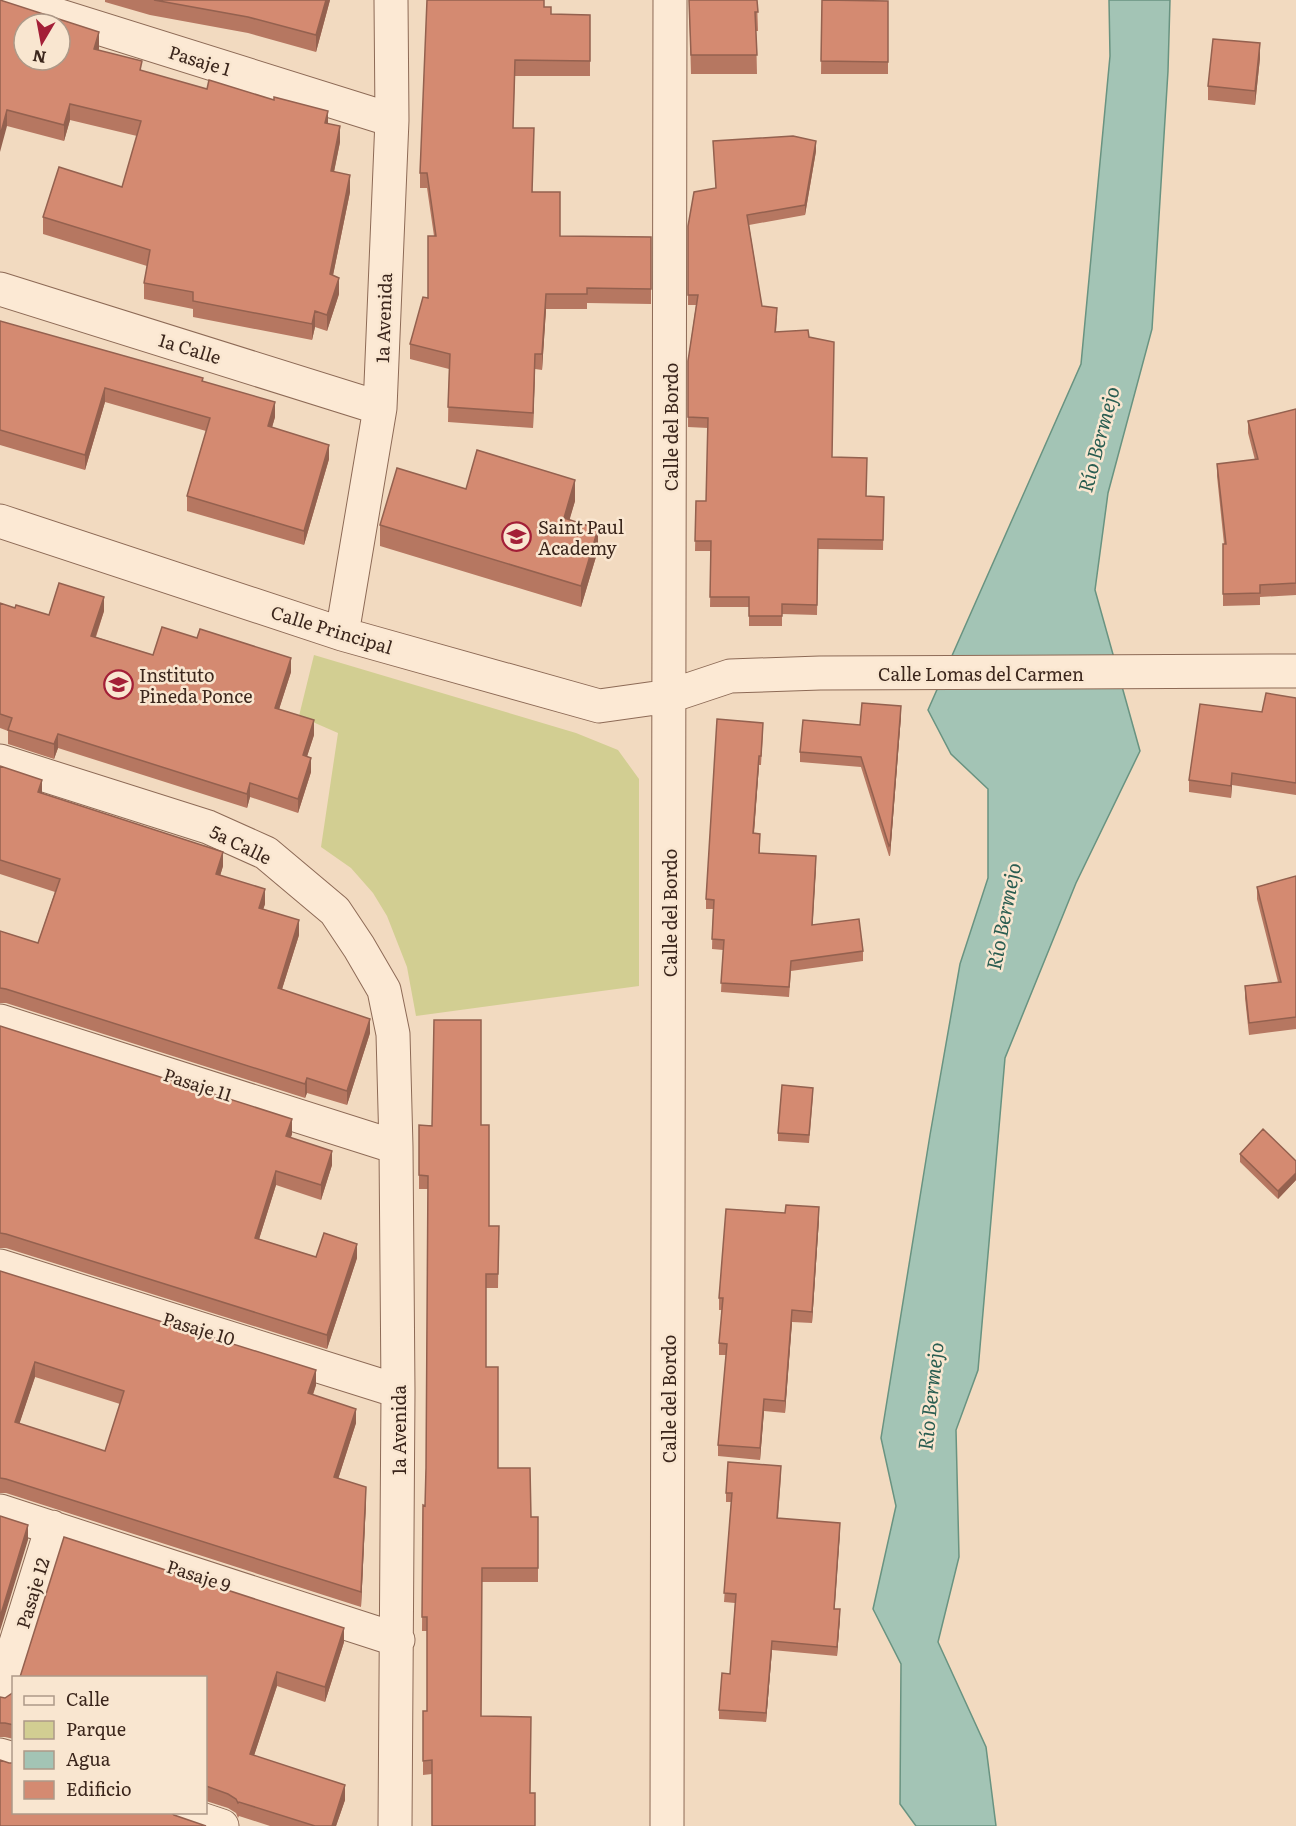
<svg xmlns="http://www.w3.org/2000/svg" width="1296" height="1826" viewBox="0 0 1296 1826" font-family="Literata,serif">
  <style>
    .green { fill: #d2ce92 }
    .water { fill: #a3c4b5; stroke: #699381; stroke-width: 1.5 }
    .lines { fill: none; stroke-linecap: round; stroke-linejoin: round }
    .minor-casing { stroke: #8d6a56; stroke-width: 35 }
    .minor { stroke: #fce9d4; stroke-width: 33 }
    .wall { fill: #b67761; fill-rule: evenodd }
    .shaded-wall { fill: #94614f }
    .building { fill: #d48a71; stroke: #94614f; stroke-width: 1.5; fill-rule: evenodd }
    .labels { text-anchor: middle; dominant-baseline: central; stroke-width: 5; stroke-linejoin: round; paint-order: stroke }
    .street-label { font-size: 18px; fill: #3b261c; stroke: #f9e6d0 }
    .poi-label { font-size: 18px; fill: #3b261c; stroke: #f9e6d0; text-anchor: start }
    .water-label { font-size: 20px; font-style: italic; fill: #295d51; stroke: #f9e6d0 }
  </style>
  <rect width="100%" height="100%" fill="#f2dac0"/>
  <path class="green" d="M 314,655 L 576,733 L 618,750 L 639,779 L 639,986 L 416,1016 L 407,967 L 387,916 L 373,893 L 351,868 L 321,847 L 338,733 L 299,716 Z"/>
  <path class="water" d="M 1109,0 L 1170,0 L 1168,71 L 1152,329 L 1108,493 L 1095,590 L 1140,751 L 1076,883 L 1005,1058 L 978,1370 L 956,1430 L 959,1557 L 938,1642 L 986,1747 L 996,1826 L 916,1826 L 900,1804 L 901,1664 L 873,1609 L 896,1506 L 881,1438 L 930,1135 L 960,964 L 988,878 L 988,789 L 951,754 L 928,710 L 1081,364 L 1110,56 Z"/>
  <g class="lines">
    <defs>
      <path id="minor" d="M 9,0 L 392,120
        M 0,289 L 380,408
        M 0,521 L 342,634 L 599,706 L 670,696 L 730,676 L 820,673 L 1296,671
        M 342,634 L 380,408 L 392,120 L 391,0
        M 0,761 L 208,827 L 266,853 L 335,911 L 359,947 L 384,990 L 393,1034 L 396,1147 L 398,1391 L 395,1826
        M 0,1021 L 396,1147
        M 0,1266 L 398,1391
        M 0,1511 L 398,1640
        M 0,1694 L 52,1527
        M 0,1755 L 14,1759
        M 180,1812 L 222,1826
        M 667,1826 L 670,0"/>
    </defs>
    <use href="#minor" class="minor-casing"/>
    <use href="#minor" class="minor"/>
  </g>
  <path class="wall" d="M 0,0 L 99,48 L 99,50 L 142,71 L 328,124 L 340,142 L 334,171 L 350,192 L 333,275 L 339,294 L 327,331 L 315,327 L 312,340 L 193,317 L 193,309 L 144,299 L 144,283 L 147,266 L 43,234 L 43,217 L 122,187 L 137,136 L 70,120 L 64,141 L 7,126 Z
    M 105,0 L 330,0 L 316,52 L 248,33 L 150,15 L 105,2 Z
    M 689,0 L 757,0 L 758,31 L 756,31 L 757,74 L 691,74 Z
    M 822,0 L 888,1 L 888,74 L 821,74 Z
    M 545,7 L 551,14 L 590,15 L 590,76 L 515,76 L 513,128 L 533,192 L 560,236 L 651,237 L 651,304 L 587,303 L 587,309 L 546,309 L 542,370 L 535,369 L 533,428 L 448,422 L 449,369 L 410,359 L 410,344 L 428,298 L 434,236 L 427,188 L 420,188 L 420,173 Z
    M 1260,58 L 1255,105 L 1208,100 L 1208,86 Z
    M 713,141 L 816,151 L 805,215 L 749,225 L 762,306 L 777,318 L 776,332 L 809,337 L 832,457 L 866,496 L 884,497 L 883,550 L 818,549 L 817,615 L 782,614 L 782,626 L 749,626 L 749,607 L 710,607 L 711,551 L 695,551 L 696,501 L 706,501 L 708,428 L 688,427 L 688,361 L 696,305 L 688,305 L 688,226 L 716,188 Z
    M 0,321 L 203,381 L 275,417 L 272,427 L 329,459 L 304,545 L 187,511 L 187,496 L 206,431 L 105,402 L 85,470 L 0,445 Z
    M 1296,409 L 1296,595 L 1260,597 L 1260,605 L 1223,606 L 1223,544 L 1224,544 L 1217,476 L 1217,464 L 1255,460 L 1248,433 L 1248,421 Z
    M 466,489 L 575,501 L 569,520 L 598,550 L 581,607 L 380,546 L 380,525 Z
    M 0,603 L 15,608 L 49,615 L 104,611 L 96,637 L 153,655 L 291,672 L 279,709 L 314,735 L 307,756 L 311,772 L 298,813 L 250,797 L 247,808 L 58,748 L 54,759 L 8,744 L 8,731 L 0,728 Z
    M 1296,698 L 1296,795 L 1232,785 L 1231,798 L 1189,792 L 1189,780 L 1262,712 Z
    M 901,716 L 890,856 L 889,856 L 861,767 L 800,762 L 800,752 L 860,725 Z
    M 763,732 L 761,765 L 759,765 L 754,834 L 760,844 L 760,853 L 816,866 L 812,925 L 863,951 L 863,961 L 791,971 L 789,997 L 721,992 L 723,950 L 712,949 L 713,909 L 706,909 L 706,899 Z
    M 0,766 L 42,794 L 223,866 L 220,876 L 265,904 L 263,909 L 299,935 L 282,989 L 370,1033 L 347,1105 L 307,1093 L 305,1098 L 6,1003 L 0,1003 L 0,931 L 38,943 L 55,892 L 0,874 Z
    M 1296,876 L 1296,1029 L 1249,1035 L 1245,998 L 1245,986 L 1278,982 L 1257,899 L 1257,887 Z
    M 0,1026 L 292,1134 L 291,1137 L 332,1165 L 321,1200 L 276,1185 L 259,1239 L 316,1257 L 357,1258 L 327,1349 L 6,1248 L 0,1248 Z
    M 813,1095 L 809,1143 L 778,1141 L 778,1133 Z
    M 419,1125 L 481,1125 L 489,1226 L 499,1226 L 498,1288 L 486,1288 L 486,1367 L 498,1468 L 531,1517 L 538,1517 L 538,1582 L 482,1582 L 481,1716 L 530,1793 L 535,1826 L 432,1774 L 423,1775 L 423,1761 L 427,1711 L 427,1631 L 422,1631 L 423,1505 L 425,1506 L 426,1468 L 428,1189 L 419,1189 Z
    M 1240,1154 L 1296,1161 L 1296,1180 L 1278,1199 L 1240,1162 Z
    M 819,1219 L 812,1323 L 792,1322 L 785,1413 L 764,1411 L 760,1460 L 718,1456 L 718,1445 L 726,1355 L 719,1355 L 719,1343 L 722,1310 L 719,1310 L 719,1298 Z
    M 0,1271 L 316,1385 L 313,1395 L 356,1423 L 338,1479 L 366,1501 L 361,1607 L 6,1493 L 0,1493 ZM 35,1377 L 120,1404 L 105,1451 L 19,1424 Z
    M 781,1475 L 778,1518 L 840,1532 L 834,1609 L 840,1618 L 837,1656 L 772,1650 L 766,1722 L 719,1719 L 719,1710 L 730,1674 L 735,1603 L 724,1602 L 731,1502 L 726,1502 L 726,1493 Z
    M 344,1642 L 325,1702 L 277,1686 L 254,1755 L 345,1800 L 336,1826 L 270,1826 L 239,1816 L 238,1818 L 236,1813 L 228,1808 L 206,1801 L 206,1677 Z
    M 14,1692 L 14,1739 L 5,1737 L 0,1737 L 0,1697 L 5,1698 Z"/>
  <path class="shaded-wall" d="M 326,0 L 330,0 L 316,52 L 316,35 Z
    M 99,32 L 99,48 L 94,65 L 94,49 Z
    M 1260,43 L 1260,58 L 1255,105 L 1255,91 Z
    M 70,104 L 70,120 L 64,141 L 64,125 Z
    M 7,110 L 7,126 L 0,152 L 0,136 Z
    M 328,111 L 328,127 L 325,123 Z
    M 340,126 L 340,142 L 331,187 L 331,171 Z
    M 816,141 L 816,151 L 805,215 L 805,205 Z
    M 350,175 L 350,192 L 330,290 L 330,274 Z
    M 339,278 L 339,294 L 327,331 L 327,315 Z
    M 546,294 L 546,309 L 542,370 L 542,354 Z
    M 315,311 L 315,327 L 312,340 L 312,324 Z
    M 535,354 L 535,369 L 533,428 L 533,413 Z
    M 105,388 L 105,402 L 85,470 L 85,455 Z
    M 275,402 L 275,417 L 268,441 L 268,426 Z
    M 329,445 L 329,459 L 304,545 L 304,531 Z
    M 575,480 L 575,501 L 564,539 L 564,518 Z
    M 598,529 L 598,550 L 581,607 L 581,586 Z
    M 104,597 L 104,611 L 91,650 L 91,636 Z
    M 291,658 L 291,672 L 275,722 L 275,708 Z
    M 901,706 L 901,716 L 890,856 L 890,845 Z
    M 314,720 L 314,735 L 303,769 L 303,755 Z
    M 58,734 L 58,748 L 54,759 L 54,744 Z
    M 759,756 L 759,765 L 753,843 L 753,833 Z
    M 311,758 L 311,772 L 298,813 L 298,799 Z
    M 1232,773 L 1232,785 L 1231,798 L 1231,786 Z
    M 42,780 L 42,794 L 38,792 Z
    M 250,783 L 250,797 L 247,808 L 247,794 Z
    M 223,852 L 223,866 L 216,889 L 216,874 Z
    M 816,856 L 816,866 L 812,935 L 812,925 Z
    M 265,889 L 265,904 L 259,922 L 259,908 Z
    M 299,920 L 299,935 L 278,1002 L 278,988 Z
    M 370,1019 L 370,1033 L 347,1105 L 347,1091 Z
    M 307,1078 L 307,1093 L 305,1098 L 305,1084 Z
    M 292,1119 L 292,1134 L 286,1150 L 286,1136 Z
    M 332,1151 L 332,1165 L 321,1200 L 321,1185 Z
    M 276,1171 L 276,1185 L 255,1252 L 255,1238 Z
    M 1296,1173 L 1296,1180 L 1278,1199 L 1278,1191 Z
    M 819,1207 L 819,1219 L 812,1323 L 812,1312 Z
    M 357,1244 L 357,1258 L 327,1349 L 327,1335 Z
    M 792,1310 L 792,1322 L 785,1413 L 785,1401 Z
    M 35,1362 L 35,1377 L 15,1437 L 15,1422 Z
    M 316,1370 L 316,1385 L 308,1408 L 308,1393 Z
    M 764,1399 L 764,1411 L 760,1460 L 760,1448 Z
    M 356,1409 L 356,1423 L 334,1492 L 334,1477 Z
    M 366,1487 L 366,1501 L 361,1607 L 361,1592 Z
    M 840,1523 L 840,1532 L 834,1617 L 834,1609 Z
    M 28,1525 L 28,1540 L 0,1631 L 0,1617 Z
    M 840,1609 L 840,1618 L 837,1656 L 837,1647 Z
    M 344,1628 L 344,1642 L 325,1702 L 325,1687 Z
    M 772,1641 L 772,1650 L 766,1722 L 766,1713 Z
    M 277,1672 L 277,1686 L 250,1768 L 250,1754 Z
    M 345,1785 L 345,1800 L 336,1826 L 332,1826 Z"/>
  <path class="building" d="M 0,0 L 99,32 L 94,49 L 142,61 L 140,70 L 207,89 L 209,80 L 274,100 L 274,97 L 328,111 L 325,123 L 340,126 L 331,171 L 350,175 L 330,274 L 339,278 L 327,315 L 315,311 L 312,324 L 193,301 L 193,292 L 144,283 L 150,250 L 43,217 L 59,167 L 122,187 L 141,121 L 70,104 L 64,125 L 7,110 L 0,136 ZM 24,24 L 60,24 L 60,60 L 24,60 Z
    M 154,0 L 326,0 L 316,35 L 248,17 Z
    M 427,0 L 544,0 L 544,7 L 551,7 L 551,14 L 590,15 L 590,61 L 515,60 L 513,128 L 534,128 L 532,192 L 560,192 L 560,236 L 651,237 L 651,289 L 587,288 L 587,294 L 546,294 L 542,354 L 535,354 L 533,413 L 448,407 L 450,354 L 410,344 L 423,297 L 428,298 L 428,236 L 436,236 L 427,173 L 420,173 Z
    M 689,0 L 757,0 L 758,12 L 755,12 L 757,55 L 691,55 Z
    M 822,0 L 888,1 L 888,62 L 821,61 Z
    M 1213,39 L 1260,43 L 1255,91 L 1208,86 Z
    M 793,136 L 816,141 L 805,205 L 747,215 L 762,306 L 777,308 L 775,332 L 808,330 L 809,337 L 834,342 L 832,457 L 867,458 L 866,496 L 884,497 L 883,540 L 818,539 L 817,605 L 782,604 L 782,616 L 749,616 L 749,597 L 710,597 L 711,541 L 695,541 L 696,501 L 706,501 L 708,418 L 688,417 L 688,361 L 698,295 L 688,295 L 688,226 L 694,192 L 716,188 L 713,141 Z
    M 0,321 L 203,378 L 202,381 L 275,402 L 268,426 L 329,445 L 304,531 L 187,496 L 210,418 L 105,388 L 85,455 L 0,430 Z
    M 1296,409 L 1296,583 L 1260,585 L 1260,593 L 1223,594 L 1223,544 L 1226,544 L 1217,464 L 1258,459 L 1248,421 Z
    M 477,450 L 575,480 L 564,518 L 598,529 L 581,586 L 380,525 L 397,468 L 466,489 Z
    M 59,583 L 104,597 L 91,636 L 153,655 L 162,627 L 197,638 L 200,629 L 291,658 L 275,708 L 314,720 L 303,755 L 311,758 L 298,799 L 250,783 L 247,794 L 58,734 L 54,744 L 8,730 L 12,718 L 0,714 L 0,603 L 15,608 L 16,605 L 49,615 Z
    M 1266,693 L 1296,698 L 1296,783 L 1232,773 L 1231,786 L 1189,780 L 1200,704 L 1262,712 Z
    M 862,703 L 901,706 L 890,845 L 889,846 L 861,757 L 800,752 L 803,720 L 860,725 Z
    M 717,719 L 763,723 L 761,756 L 759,756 L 753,833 L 760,834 L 759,853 L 816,856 L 812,925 L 859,919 L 863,951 L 791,961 L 789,987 L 721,983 L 724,940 L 712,939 L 714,900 L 706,899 Z
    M 0,766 L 42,780 L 38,792 L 223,852 L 216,874 L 265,889 L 259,908 L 299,920 L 278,988 L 370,1019 L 347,1091 L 307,1078 L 305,1084 L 6,989 L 0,988 L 0,931 L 38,943 L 60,879 L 0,860 Z
    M 1296,876 L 1296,1017 L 1249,1023 L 1245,986 L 1281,982 L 1257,887 Z
    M 434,1020 L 481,1020 L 481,1125 L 489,1125 L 489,1226 L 499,1226 L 498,1274 L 486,1274 L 486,1367 L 498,1367 L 498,1468 L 530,1468 L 531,1517 L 538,1517 L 538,1568 L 482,1568 L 481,1716 L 531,1717 L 530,1793 L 535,1793 L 535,1826 L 432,1826 L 432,1760 L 423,1761 L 423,1711 L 427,1711 L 427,1617 L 422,1617 L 423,1505 L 425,1506 L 426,1468 L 428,1176 L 419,1175 L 419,1125 L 432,1126 Z
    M 0,1026 L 292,1119 L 286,1136 L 332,1151 L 321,1185 L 276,1171 L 255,1238 L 316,1257 L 324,1233 L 357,1244 L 327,1335 L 6,1234 L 0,1233 Z
    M 782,1085 L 813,1088 L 809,1135 L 778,1133 Z
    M 1263,1129 L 1296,1161 L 1296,1173 L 1278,1191 L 1240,1154 Z
    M 786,1205 L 819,1207 L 812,1312 L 792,1310 L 785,1401 L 764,1399 L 760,1448 L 718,1445 L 727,1344 L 719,1343 L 723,1298 L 719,1298 L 726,1209 L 785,1213 Z
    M 0,1271 L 316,1370 L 308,1393 L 356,1409 L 334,1477 L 366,1487 L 361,1592 L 6,1479 L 0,1478 ZM 35,1362 L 124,1391 L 105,1451 L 15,1422 Z
    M 728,1462 L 781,1466 L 777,1518 L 840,1523 L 834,1609 L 840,1609 L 837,1647 L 772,1641 L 766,1713 L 719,1710 L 722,1673 L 730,1674 L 736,1594 L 724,1593 L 732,1493 L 726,1493 Z
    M 0,1516 L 28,1525 L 0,1617 Z
    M 64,1537 L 344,1628 L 325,1687 L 277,1672 L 250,1754 L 345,1785 L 332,1826 L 315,1826 L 239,1802 L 238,1803 L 236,1799 L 228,1794 L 206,1786 L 206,1677 L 20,1677 Z
    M 14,1692 L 14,1725 L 5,1723 L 0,1723 L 0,1697 L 5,1698 Z
    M 0,1760 L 9,1763 L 14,1763 L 14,1812 L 170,1812 L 174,1815 L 206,1826 L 0,1826 Z"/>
  <defs>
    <symbol id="school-ring" viewBox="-11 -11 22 22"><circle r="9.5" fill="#f9e6d0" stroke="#a31f37" stroke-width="1.5"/><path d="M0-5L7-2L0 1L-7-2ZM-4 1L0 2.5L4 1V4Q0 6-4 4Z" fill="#a31f37"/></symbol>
  </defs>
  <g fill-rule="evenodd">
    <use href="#school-ring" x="500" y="520" width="33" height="33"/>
    <use href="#school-ring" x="102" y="668" width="33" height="33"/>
  </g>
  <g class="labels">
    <g class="street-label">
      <text transform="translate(200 60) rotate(17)">Pasaje 1</text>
      <text transform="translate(383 318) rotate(-88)">1a Avenida</text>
      <text transform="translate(190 348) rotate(17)">1a Calle</text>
      <text transform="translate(670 427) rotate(-90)">Calle del Bordo</text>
      <text transform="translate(332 629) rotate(17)">Calle Principal</text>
      <text x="981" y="673">Calle Lomas del Carmen</text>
      <text transform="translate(241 844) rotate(26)">5a Calle</text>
      <text transform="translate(669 913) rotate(-90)">Calle del Bordo</text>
      <text transform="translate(198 1084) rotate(18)">Pasaje 11</text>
      <text transform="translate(199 1328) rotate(17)">Pasaje 10</text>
      <text transform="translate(668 1399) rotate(-90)">Calle del Bordo</text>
      <text transform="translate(398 1430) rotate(-90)">1a Avenida</text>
      <text transform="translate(199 1575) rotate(18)">Pasaje 9</text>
      <text transform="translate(32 1593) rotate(-73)">Pasaje 12</text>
    </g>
    <g class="poi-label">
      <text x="538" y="526">Saint Paul<tspan x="538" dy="21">Academy</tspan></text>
      <text x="139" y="674">Instituto<tspan x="139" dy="21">Pineda Ponce</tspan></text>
    </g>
    <g class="water-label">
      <text transform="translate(1097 439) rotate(-75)">Río Bermejo</text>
      <text transform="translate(1002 916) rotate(-79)">Río Bermejo</text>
      <text transform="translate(929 1396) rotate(-84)">Río Bermejo</text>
    </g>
  </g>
  <rect x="12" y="1676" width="195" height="138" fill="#f9e6d0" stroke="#ad9988" stroke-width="1.5"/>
  <rect x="24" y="1696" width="30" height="9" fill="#fce9d4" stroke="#ad9988" stroke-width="1.5"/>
  <text x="66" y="1706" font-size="18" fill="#3b261c">Calle</text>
  <rect x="24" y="1721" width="30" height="18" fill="#d2ce92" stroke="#ad9988" stroke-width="1.5"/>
  <text x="66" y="1736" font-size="18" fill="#3b261c">Parque</text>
  <rect x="24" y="1751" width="30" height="18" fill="#a3c4b5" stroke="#ad9988" stroke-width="1.5"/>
  <text x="66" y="1766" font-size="18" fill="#3b261c">Agua</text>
  <rect x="24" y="1781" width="30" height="18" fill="#d48a71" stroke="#ad9988" stroke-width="1.5"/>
  <text x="66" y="1796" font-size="18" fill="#3b261c">Edificio</text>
  <g transform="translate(42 42) rotate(190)"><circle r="28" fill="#f9e6d0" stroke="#ad9988" stroke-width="1.5"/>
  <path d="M0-4.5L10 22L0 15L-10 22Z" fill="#a31f37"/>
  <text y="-9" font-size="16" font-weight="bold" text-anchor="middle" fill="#3b261c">N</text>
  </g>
</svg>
